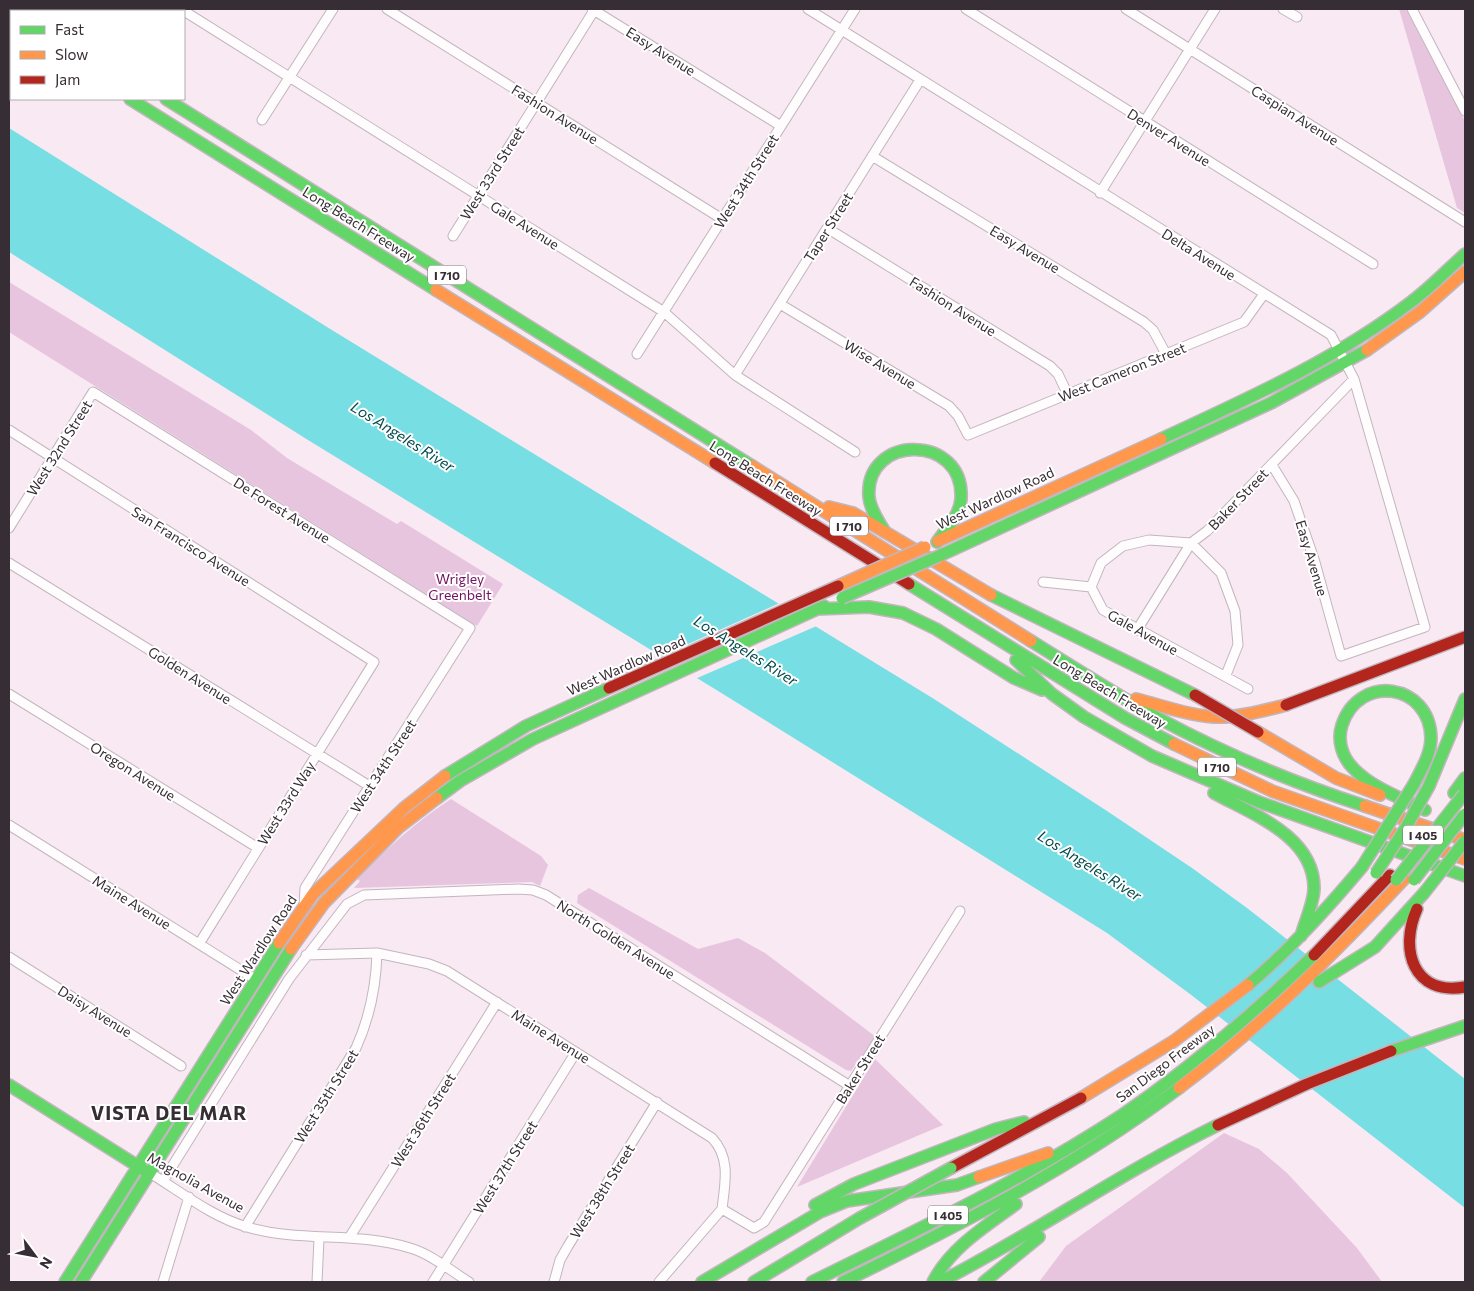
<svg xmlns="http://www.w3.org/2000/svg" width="1474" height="1291" viewBox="0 0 1474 1291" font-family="Commissioner,sans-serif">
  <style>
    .green { fill: #e8c5de }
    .water { fill: #77dee3 }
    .pier { fill: #f8e9f3 }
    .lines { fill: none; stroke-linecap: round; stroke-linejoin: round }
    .street-casing { stroke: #c2b6be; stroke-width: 11 }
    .fast-casing { stroke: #c2b6be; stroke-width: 14 }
    .slow-casing { stroke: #c2b6be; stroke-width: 14 }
    .jam-casing { stroke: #c2b6be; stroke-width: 14 }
    .street { stroke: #fefcfd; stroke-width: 9 }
    .fast { stroke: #63d668; stroke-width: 11 }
    .slow { stroke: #ff974d; stroke-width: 11 }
    .jam { stroke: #b3261e; stroke-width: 11 }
    .fast-bridge-casing { stroke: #c2b6be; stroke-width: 14; stroke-linecap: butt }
    .slow-bridge-casing { stroke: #c2b6be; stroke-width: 14; stroke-linecap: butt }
    .jam-bridge-casing { stroke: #c2b6be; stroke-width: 14; stroke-linecap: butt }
    .fast-bridge { stroke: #63d668; stroke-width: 11 }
    .slow-bridge { stroke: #ff974d; stroke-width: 11 }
    .jam-bridge { stroke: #b3261e; stroke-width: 11 }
    .labels { text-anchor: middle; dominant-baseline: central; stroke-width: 4; stroke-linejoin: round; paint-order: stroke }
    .shield { fill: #fff; stroke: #736c71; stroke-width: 1 }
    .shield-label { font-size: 12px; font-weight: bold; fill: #372d34 }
    .street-label { font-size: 14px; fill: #372d34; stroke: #fff }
    .park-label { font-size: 14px; fill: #721261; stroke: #fff }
    .water-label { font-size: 15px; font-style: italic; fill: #044a4b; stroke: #fff }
    .district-label { font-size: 19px; font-weight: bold; letter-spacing: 1px; fill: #372d34; stroke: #fff }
  </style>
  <rect width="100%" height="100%" fill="#f8e9f3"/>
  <path class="green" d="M 1399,9 L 1406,9 L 1465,121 L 1465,213 L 1457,208 Z
    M 9,282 L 251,430 L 287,458 L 397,524 L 401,521 L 503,584 L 477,626 L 9,332 Z
    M 451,799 L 541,856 L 548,865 L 540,886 L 532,882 L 354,888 L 360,881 L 357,879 C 386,849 417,821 451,799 Z
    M 589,888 L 698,949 L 738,938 L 765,953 L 876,1037 L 851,1071 L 846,1070 L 577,903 L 578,895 Z
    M 875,1059 L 943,1125 L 797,1187 Z
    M 1224,1133 L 1259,1149 L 1287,1173 L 1357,1248 L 1382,1282 L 1039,1282 L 1066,1246 Z"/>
  <path class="water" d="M 9,128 L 327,327 L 934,699 L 1107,811 L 1192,868 L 1247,908 L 1465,1079 L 1465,1208 L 1190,994 L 1107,933 L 723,694 L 308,440 L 9,252 Z"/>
  <path class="pier" d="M 782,602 L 819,625 L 695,679 L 659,657 Z"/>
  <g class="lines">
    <defs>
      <path id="street" d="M 387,9 L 722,219
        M 592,9 L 781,126
        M 808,9 L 1331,335 L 1354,379 L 1425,627 L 1341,656 L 1314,559 L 1294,501 L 1272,465
        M 966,9 L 1373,264
        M 1126,9 L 1465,222
        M 1283,9 L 1297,17
        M 1412,9 L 1465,111
        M 184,11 L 664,312 L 735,375 L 855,452
        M 262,120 L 333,9
        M 872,156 L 1144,322 L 1153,330 L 1166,354
        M 1100,193 L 1215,9
        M 827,228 L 1050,366 L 1058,374 L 1068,395
        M 453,236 L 595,9
        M 780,304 L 949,406 L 958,416 L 968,435 L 1244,322 L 1264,294
        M 637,354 L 855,9
        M 735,375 L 920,80
        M 9,430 L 374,662 L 199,944
        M 9,528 L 93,392 L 470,628 L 305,888 L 304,907
        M 9,563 L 371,787
        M 1043,582 L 1091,587
        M 1091,587 L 1101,563 L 1123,546 L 1149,540 L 1191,543 L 1221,573 L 1235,611 L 1238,645 L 1226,675
        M 1091,587 L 1103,610 L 1248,689
        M 1137,630 L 1191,543 L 1207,531 L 1354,379
        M 9,694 L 258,848
        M 9,825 L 255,979
        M 306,955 L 377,953 L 429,964 L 447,971 L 712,1138 C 731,1158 725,1183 722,1209
        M 9,957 L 181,1066
        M 150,1173 C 181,1192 212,1217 247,1227 C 301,1243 357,1231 410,1248 C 431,1254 451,1271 469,1282
        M 163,1181 L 289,979 L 347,904 L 364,895 L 518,889 L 533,890 L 546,895 L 850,1086
        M 722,1209 L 754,1228 L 764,1222 L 960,911
        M 245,1227 L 356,1048 C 370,1017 376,988 377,953
        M 349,1238 L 497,1002
        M 163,1282 L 189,1197
        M 317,1282 L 319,1239
        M 433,1282 L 576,1052
        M 554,1282 L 560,1260 L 568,1246 L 657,1102
        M 659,1282 L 722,1209"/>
      <path id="fast" d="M 21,9 L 25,11
        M 130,99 L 436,290
        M 166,99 L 752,466
        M 1161,439 C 1247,399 1335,360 1411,302 C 1430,288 1447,270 1465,254
        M 885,532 C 879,522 870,509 869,497 C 864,434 965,433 961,499 C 960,515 946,529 937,542
        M 939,556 L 1271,403 L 1367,350
        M 909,584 L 1125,718 L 1174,744
        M 991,595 L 1195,695
        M 817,609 L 869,607 L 903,613 L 936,629 L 1014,678 L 1042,690
        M 1031,641 C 1073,667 1115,694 1158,718 C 1223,753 1294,783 1365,806
        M 1016,660 L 1052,694 L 1084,717 L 1152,756 L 1259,802 L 1465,876
        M 445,776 L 526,726 L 609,688
        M 1414,784 C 1421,770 1431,754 1431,738 C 1430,683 1359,673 1342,725 C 1337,740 1342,757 1353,768 C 1372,788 1401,798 1425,810
        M 1429,786 L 1465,699
        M 1214,793 C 1252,814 1314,836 1314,888 C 1314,903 1305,921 1301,936
        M 1454,793 L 1465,778
        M 437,798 L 460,781 L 533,739 L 824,606
        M 1319,982 L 1375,947 L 1424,893
        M 1248,985 C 1290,950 1326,910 1362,867
        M 1391,1051 L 1465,1026
        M 9,1085 L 144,1170
        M 815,1205 L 854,1184 L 996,1129 L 1024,1122
        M 65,1282 L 279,943
        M 81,1282 L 291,949
        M 702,1282 L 820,1212 L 847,1201 L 957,1185 L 979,1177
        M 754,1282 L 860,1218
        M 812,1282 C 917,1230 1023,1180 1122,1115 C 1191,1068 1254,1013 1314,955
        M 843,1282 C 960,1225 1074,1167 1179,1088
        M 933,1282 C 951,1247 985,1227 1016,1204
        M 940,1282 C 1035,1233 1122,1172 1218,1125
        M 984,1282 L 1039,1237"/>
      <path id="slow" d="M 436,290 L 715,463
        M 1367,350 L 1420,312 L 1465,272
        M 752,466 L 1031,641
        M 829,507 L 853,513 L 991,595
        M 938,541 L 1161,439
        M 1136,699 C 1164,706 1195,718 1224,717 C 1246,716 1266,710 1286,705
        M 1258,732 L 1336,778 L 1380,795
        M 1174,744 L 1272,791 L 1465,859
        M 1365,806 L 1465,840
        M 279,943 L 313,894 L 404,808 L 445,776
        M 291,949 L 324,903 L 398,828 L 437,798
        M 1179,1088 C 1262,1026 1335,953 1406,877
        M 1081,1098 L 1174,1041 L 1248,985
        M 979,1177 L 1048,1153"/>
      <path id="jam" d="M 9,23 L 11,25
        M 715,463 L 909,584
        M 1286,705 L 1465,637
        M 1417,909 C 1399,949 1413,996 1465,987
        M 1314,955 L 1390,875
        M 1218,1125 L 1307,1084 L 1391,1051
        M 951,1168 L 1081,1098"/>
    </defs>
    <use href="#street" class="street-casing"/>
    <use href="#fast" class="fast-casing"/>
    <use href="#slow" class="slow-casing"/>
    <use href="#jam" class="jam-casing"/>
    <use href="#street" class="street"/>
    <use href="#fast" class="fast"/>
    <use href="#slow" class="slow"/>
    <use href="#jam" class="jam"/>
    <defs>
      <path id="fast-bridge" d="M 842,598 L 939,556
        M 1362,867 L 1414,784
        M 1376,873 L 1405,829 L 1429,786
        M 1396,880 L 1464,794
        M 1414,880 L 1465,814
        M 1424,893 L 1465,841
        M 860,1218 L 951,1168"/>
      <path id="slow-bridge" d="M 838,586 L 925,547"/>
      <path id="jam-bridge" d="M 609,688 L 838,586
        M 1195,695 L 1258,732"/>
    </defs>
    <use href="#fast-bridge" class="fast-bridge-casing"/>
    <use href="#slow-bridge" class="slow-bridge-casing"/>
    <use href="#jam-bridge" class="jam-bridge-casing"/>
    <use href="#fast-bridge" class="fast-bridge"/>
    <use href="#slow-bridge" class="slow-bridge"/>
    <use href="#jam-bridge" class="jam-bridge"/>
  </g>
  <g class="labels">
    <g class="shield">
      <rect x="428" y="265.5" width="38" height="19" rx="4"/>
      <rect x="830" y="516.5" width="38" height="19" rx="4"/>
      <rect x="1198" y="757.5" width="38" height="19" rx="4"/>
      <rect x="1403" y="825.5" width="40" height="19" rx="4"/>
      <rect x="928" y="1205.5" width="40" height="19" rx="4"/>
    </g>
    <g class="shield-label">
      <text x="447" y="275">I 710</text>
      <text x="849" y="526">I 710</text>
      <text x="1217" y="767">I 710</text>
      <text x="1423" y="835">I 405</text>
      <text x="948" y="1215">I 405</text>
    </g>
    <g class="street-label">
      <text transform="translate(661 51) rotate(32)">Easy Avenue</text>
      <text transform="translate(555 114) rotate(32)">Fashion Avenue</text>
      <text transform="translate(1295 115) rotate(32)">Caspian Avenue</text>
      <text transform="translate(1169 137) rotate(32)">Denver Avenue</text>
      <text transform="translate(492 173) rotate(-58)">West 33rd Street</text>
      <text transform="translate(746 181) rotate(-58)">West 34th Street</text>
      <text transform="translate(359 224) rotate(32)">Long Beach Freeway</text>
      <text transform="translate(525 225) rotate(32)">Gale Avenue</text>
      <text transform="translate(828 227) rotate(-58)">Taper Street</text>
      <text transform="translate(1025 249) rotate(31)">Easy Avenue</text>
      <text transform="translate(1199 254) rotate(32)">Delta Avenue</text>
      <text transform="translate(953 306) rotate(32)">Fashion Avenue</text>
      <text transform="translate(880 364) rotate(31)">Wise Avenue</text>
      <text transform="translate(1122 372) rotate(-22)">West Cameron Street</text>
      <text transform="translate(59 448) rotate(-58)">West 32nd Street</text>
      <text transform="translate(766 478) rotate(32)">Long Beach Freeway</text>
      <text transform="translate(995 498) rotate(-25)">West Wardlow Road</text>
      <text transform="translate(1238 499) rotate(-46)">Baker Street</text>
      <text transform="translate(282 510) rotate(32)">De Forest Avenue</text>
      <text transform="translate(191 546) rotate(32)">San Francisco Avenue</text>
      <text transform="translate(1312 558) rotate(73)">Easy Avenue</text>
      <text transform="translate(1143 632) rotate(29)">Gale Avenue</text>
      <text transform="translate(626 665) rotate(-24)">West Wardlow Road</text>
      <text transform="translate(190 675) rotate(32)">Golden Avenue</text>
      <text transform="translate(1110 691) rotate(31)">Long Beach Freeway</text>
      <text transform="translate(383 766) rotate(-57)">West 34th Street</text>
      <text transform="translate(133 771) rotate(32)">Oregon Avenue</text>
      <text transform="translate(286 803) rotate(-58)">West 33rd Way</text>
      <text transform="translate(132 902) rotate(32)">Maine Avenue</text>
      <text transform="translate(616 939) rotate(32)">North Golden Avenue</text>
      <text transform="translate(258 950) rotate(-57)">West Wardlow Road</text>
      <text transform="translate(95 1011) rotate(32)">Daisy Avenue</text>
      <text transform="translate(551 1036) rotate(32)">Maine Avenue</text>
      <text transform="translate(1165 1063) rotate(-37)">San Diego Freeway</text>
      <text transform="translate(860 1069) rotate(-58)">Baker Street</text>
      <text transform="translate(326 1096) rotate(-58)">West 35th Street</text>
      <text transform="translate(423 1120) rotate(-58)">West 36th Street</text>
      <text transform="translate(505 1167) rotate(-58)">West 37th Street</text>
      <text transform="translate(196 1182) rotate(29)">Magnolia Avenue</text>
      <text transform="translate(602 1191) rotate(-58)">West 38th Street</text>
    </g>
    <g class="park-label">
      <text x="460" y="578">Wrigley<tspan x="460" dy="16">Greenbelt</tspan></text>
    </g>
    <g class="water-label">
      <text transform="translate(403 436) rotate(32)">Los Angeles River</text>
      <text transform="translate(746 650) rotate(32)">Los Angeles River</text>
      <text transform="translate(1090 865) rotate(32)">Los Angeles River</text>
    </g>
    <g class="district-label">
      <text x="169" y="1112">VISTA DEL MAR</text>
    </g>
  </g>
  <rect width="1474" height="1291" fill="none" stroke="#372d34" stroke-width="20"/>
  <rect x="10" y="10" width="175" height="90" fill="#ffffff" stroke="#afabae"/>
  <rect x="20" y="26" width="25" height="8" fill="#63d668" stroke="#afabae"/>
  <text x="55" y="35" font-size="15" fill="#372d34">Fast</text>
  <rect x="20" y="51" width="25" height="8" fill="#ff974d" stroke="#afabae"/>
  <text x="55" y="60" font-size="15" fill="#372d34">Slow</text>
  <rect x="20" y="76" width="25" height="8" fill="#b3261e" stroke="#afabae"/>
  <text x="55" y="85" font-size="15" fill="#372d34">Jam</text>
  <g transform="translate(35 1256) rotate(122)" stroke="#ffffff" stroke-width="4" paint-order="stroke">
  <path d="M0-4L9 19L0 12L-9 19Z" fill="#372d34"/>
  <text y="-8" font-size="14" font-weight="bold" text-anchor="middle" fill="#372d34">N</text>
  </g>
</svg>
